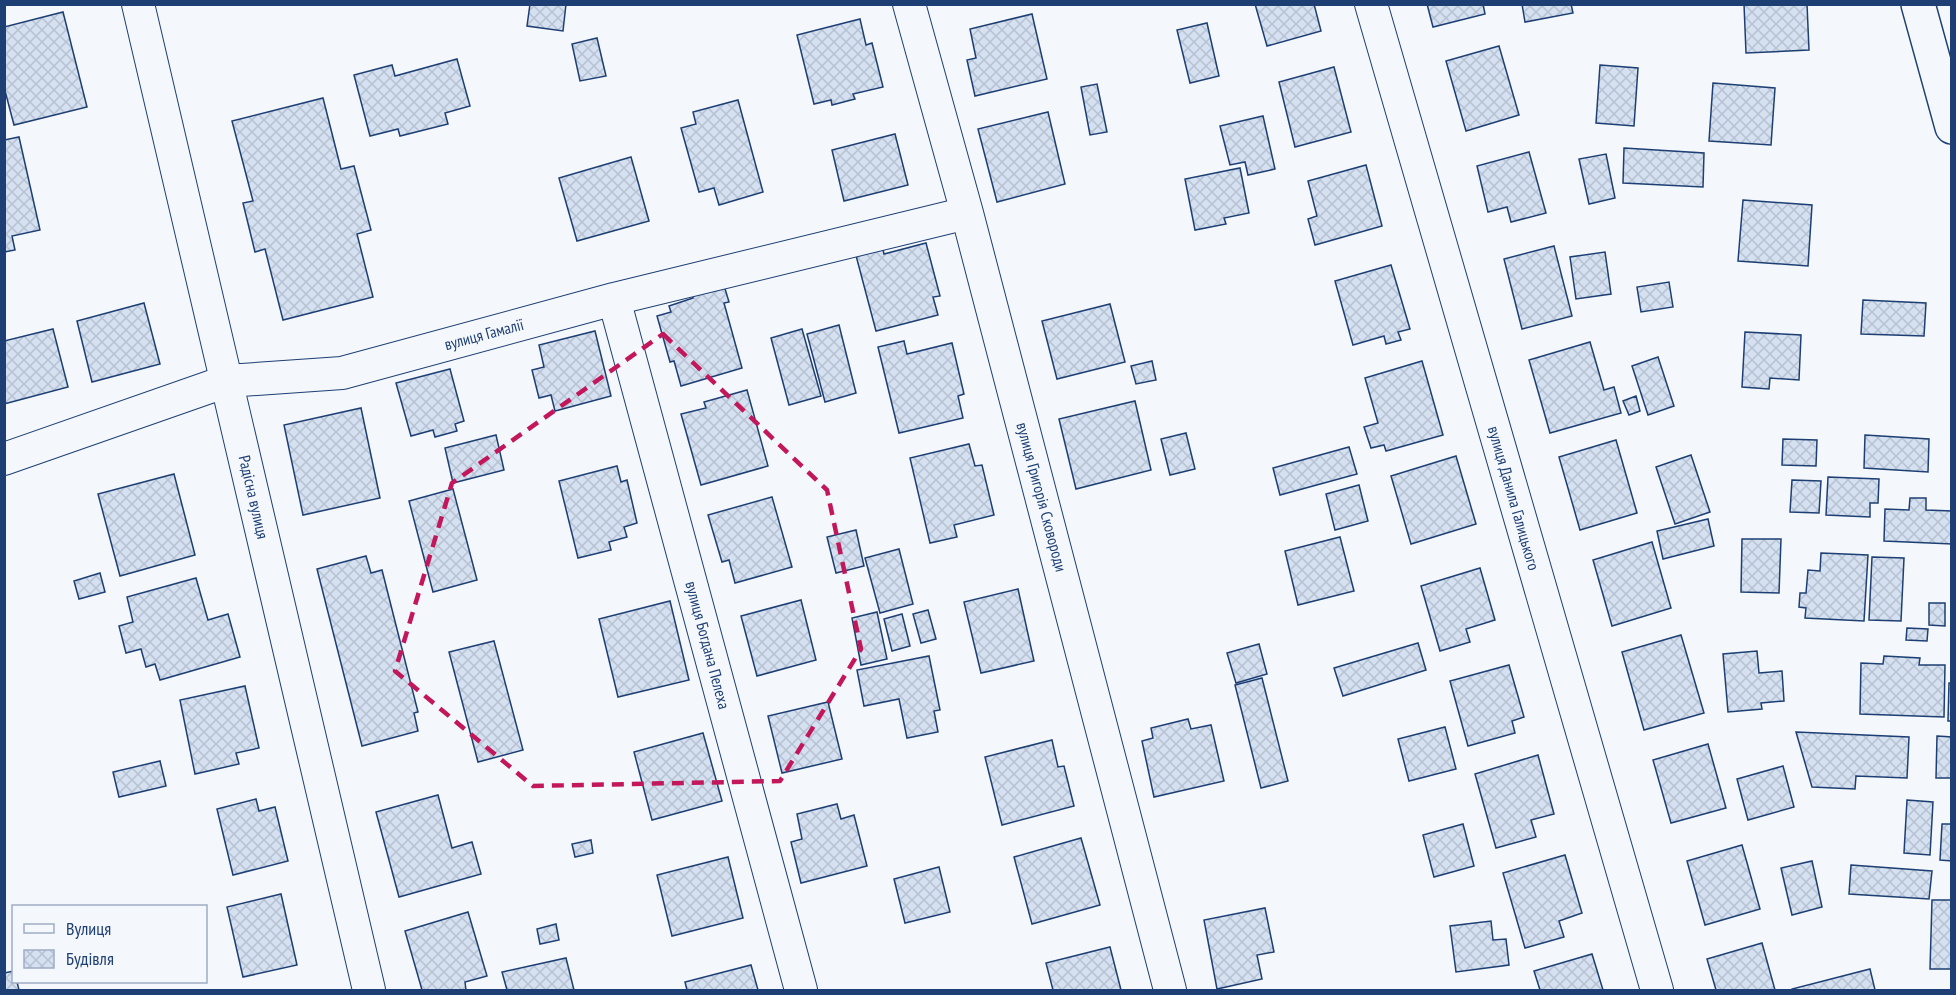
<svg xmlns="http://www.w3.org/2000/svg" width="1956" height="995" viewBox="0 0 1956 995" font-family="'PT Sans Narrow',sans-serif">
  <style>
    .building { fill: url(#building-cross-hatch); stroke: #1d3f73; stroke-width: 1.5 }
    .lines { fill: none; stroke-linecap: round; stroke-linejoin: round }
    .street-casing { stroke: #1d3f73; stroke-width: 34 }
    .primary-casing { stroke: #1d3f73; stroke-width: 36 }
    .street { stroke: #f4f7fb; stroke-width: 32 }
    .primary { stroke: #f4f7fb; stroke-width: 33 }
    .marked { fill: none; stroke: #c2185b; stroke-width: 4.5; stroke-dasharray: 12 8; stroke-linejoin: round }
    .labels { text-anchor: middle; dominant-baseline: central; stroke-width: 4.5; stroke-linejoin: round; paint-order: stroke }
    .street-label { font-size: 16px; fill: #1d3f73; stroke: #f4f7fb }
  </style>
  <defs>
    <pattern id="building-cross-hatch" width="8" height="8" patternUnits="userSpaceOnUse" patternTransform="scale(1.5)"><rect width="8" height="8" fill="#d5e0f0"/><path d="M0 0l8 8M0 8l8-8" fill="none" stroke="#b6c1d1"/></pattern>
  </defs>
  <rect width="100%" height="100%" fill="#f4f7fb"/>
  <path class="building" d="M 530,4 L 566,4 L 563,31 L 527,26 Z
    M 1255,4 L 1314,4 L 1321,31 L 1267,46 Z
    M 1427,4 L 1483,4 L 1485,14 L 1433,27 Z
    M 1522,4 L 1571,4 L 1573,13 L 1525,22 Z
    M 1744,4 L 1807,4 L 1809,50 L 1746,53 Z
    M 63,12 L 87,107 L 14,125 L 4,87 L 4,27 Z
    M 1032,14 L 1047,79 L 975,96 L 967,60 L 976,58 L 970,29 Z
    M 860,19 L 866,45 L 872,43 L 883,87 L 853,94 L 855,99 L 832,105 L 831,100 L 814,104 L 797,35 Z
    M 1207,23 L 1219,76 L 1190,83 L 1177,30 Z
    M 597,38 L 606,76 L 580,81 L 572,44 Z
    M 1499,46 L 1519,115 L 1466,131 L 1446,61 Z
    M 457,59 L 470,106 L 445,113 L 448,124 L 400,136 L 398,129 L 370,136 L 354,75 L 392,65 L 395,76 Z
    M 1600,65 L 1638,68 L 1634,126 L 1596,123 Z
    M 1334,67 L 1351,132 L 1295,147 L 1279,82 Z
    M 1713,83 L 1775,88 L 1771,145 L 1709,141 Z
    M 1097,84 L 1107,132 L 1090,135 L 1081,87 Z
    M 323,98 L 341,169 L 354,166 L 371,230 L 357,234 L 373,297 L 283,320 L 265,249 L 255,252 L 243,203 L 253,201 L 232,121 Z
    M 738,100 L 763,192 L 719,205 L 714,188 L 699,192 L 681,128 L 696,124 L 693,112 Z
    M 1048,112 L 1065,184 L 997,202 L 978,129 Z
    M 1263,116 L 1275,169 L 1248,175 L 1245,162 L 1230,165 L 1220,126 Z
    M 895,134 L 908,185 L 844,201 L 832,150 Z
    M 19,137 L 40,230 L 12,236 L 15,250 L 4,252 L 4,140 Z
    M 1624,148 L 1704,153 L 1703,187 L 1623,183 Z
    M 1529,152 L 1546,213 L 1511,222 L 1507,207 L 1488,212 L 1477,166 Z
    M 1606,154 L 1615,198 L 1589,204 L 1579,159 Z
    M 631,157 L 649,221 L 577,241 L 559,178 Z
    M 1366,165 L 1382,226 L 1315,245 L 1308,219 L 1317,216 L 1308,181 Z
    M 1240,168 L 1249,213 L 1224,218 L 1226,224 L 1195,230 L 1185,179 Z
    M 1743,200 L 1812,205 L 1808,266 L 1738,261 Z
    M 881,241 L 884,254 L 926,243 L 940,296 L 933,297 L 938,315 L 876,331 L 854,248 Z
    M 1554,246 L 1572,316 L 1522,329 L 1504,259 Z
    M 1605,252 L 1611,294 L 1576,299 L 1570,257 Z
    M 1391,265 L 1410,329 L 1398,332 L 1401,340 L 1386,344 L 1384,336 L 1353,345 L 1335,281 Z
    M 723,282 L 729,302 L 724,303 L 742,368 L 681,386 L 674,361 L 670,362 L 657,316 L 671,312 L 669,306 L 693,298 L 691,291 Z
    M 1669,282 L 1673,307 L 1641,312 L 1637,287 Z
    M 1863,300 L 1926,303 L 1924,336 L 1861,334 Z
    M 144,303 L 160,364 L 92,382 L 77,321 Z
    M 1110,304 L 1125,362 L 1057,379 L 1042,321 Z
    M 839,325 L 856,393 L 825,402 L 807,334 Z
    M 53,329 L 68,387 L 4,404 L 4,341 Z
    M 802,329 L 821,396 L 789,405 L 771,338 Z
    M 595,331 L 611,396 L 555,411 L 551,395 L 539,398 L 532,370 L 544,367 L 539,345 Z
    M 1745,332 L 1801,335 L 1799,380 L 1770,378 L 1769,389 L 1742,387 Z
    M 904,341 L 907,354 L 952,343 L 964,394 L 958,396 L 963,418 L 899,433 L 878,347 Z
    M 1590,342 L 1604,390 L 1614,387 L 1621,413 L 1550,433 L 1529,360 Z
    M 1658,357 L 1674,406 L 1648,415 L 1632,366 Z
    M 1152,361 L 1156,380 L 1136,384 L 1131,366 Z
    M 1422,361 L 1443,435 L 1386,451 L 1384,445 L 1371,448 L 1364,427 L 1378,423 L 1365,378 Z
    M 450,369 L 464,421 L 455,424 L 457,431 L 435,437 L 433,430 L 411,436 L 396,383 Z
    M 747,390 L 768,466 L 701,485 L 681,414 L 706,408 L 704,402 Z
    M 1636,396 L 1640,411 L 1629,415 L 1623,401 Z
    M 1135,401 L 1151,470 L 1076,489 L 1059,419 Z
    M 361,408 L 380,498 L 303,515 L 284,425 Z
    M 1186,433 L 1195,469 L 1170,475 L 1161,439 Z
    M 496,435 L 504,470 L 453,483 L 445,448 Z
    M 1865,435 L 1929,439 L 1928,472 L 1864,468 Z
    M 1783,439 L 1817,440 L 1816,466 L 1782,465 Z
    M 1616,440 L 1637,513 L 1580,530 L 1559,457 Z
    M 969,444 L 975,466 L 982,465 L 994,515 L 954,525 L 957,537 L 930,543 L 910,458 Z
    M 1349,447 L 1357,474 L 1280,495 L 1273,468 Z
    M 1691,455 L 1710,512 L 1675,524 L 1656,467 Z
    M 1456,456 L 1476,524 L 1411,544 L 1391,476 Z
    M 617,466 L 621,482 L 627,480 L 637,523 L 624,527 L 627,537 L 609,542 L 611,550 L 578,558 L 559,481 Z
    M 174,474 L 195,555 L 120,576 L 98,494 Z
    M 1828,477 L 1879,479 L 1878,503 L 1870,503 L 1870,517 L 1826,515 Z
    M 1792,480 L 1821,481 L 1819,513 L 1790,512 Z
    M 1359,485 L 1368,521 L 1335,530 L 1326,494 Z
    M 453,489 L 477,580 L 433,592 L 409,501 Z
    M 772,497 L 792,567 L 735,583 L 729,560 L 722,562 L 708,515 Z
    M 1910,498 L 1926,498 L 1926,510 L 1952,511 L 1952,544 L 1884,541 L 1885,509 L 1909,510 Z
    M 1708,519 L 1714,546 L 1663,559 L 1657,531 Z
    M 856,530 L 864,566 L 836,573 L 827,537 Z
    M 1340,537 L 1354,591 L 1298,605 L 1285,551 Z
    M 1742,539 L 1781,539 L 1779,593 L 1741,592 Z
    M 1652,542 L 1671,608 L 1612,626 L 1593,560 Z
    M 899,549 L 913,604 L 880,613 L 865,558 Z
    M 1821,553 L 1868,555 L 1864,621 L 1805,618 L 1806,608 L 1799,607 L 1800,593 L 1806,593 L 1808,570 L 1820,571 Z
    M 366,556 L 371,573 L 382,570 L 418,712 L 414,713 L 418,731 L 362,746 L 317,569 Z
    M 1872,557 L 1904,558 L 1901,621 L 1869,620 Z
    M 1480,568 L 1495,620 L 1466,629 L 1470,642 L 1440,651 L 1421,586 Z
    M 100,573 L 105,592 L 79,599 L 74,581 Z
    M 196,578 L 208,620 L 228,614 L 240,657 L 160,680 L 155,664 L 146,667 L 141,649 L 126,653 L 119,626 L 133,622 L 127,597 Z
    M 1018,589 L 1034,661 L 981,673 L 964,602 Z
    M 801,600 L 816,660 L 757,676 L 741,616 Z
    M 670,601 L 689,680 L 618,697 L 599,619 Z
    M 1929,603 L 1945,603 L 1945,626 L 1929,625 Z
    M 928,610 L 936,639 L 921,643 L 913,614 Z
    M 877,612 L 887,659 L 861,665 L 852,618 Z
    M 902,614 L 910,646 L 892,651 L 884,619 Z
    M 1907,628 L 1928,629 L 1927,641 L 1906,640 Z
    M 1681,635 L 1704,713 L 1644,730 L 1622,652 Z
    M 494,641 L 523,750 L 478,762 L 449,652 Z
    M 1418,643 L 1426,670 L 1343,696 L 1334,668 Z
    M 1259,644 L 1267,674 L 1236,683 L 1227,653 Z
    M 1757,651 L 1759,673 L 1782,671 L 1784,701 L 1761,703 L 1762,709 L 1728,712 L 1723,654 Z
    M 929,656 L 940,710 L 934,711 L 938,732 L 907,738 L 899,699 L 864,706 L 857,670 Z
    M 1884,656 L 1920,658 L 1919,665 L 1945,665 L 1944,717 L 1860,714 L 1861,663 L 1883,664 Z
    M 1509,665 L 1524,717 L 1512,721 L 1515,733 L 1468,746 L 1450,681 Z
    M 1262,678 L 1288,781 L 1261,788 L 1235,685 Z
    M 1949,683 L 1952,683 L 1952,721 L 1948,721 Z
    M 245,686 L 259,748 L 236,753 L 239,764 L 195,774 L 180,700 Z
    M 828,702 L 842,759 L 782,773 L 768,716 Z
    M 1188,719 L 1191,729 L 1211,725 L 1224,781 L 1154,797 L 1142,741 L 1153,738 L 1151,728 Z
    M 1445,727 L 1456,769 L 1409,781 L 1398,739 Z
    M 1796,732 L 1909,737 L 1907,778 L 1856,776 L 1855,789 L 1812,787 Z
    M 703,733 L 722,801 L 652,820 L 634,752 Z
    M 1937,736 L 1952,737 L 1952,778 L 1936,778 Z
    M 1052,740 L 1058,767 L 1064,766 L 1074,806 L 1002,825 L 985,757 Z
    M 1708,744 L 1726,808 L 1671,823 L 1653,760 Z
    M 1538,755 L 1554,814 L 1531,820 L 1536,837 L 1496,848 L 1475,774 Z
    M 160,761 L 166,786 L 119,797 L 113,772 Z
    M 1783,766 L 1794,807 L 1748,820 L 1737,779 Z
    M 438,795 L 452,848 L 472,842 L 481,874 L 399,897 L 376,812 Z
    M 256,799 L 259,811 L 275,807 L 288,861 L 233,875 L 217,809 Z
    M 1907,800 L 1933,802 L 1930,855 L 1904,853 Z
    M 837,804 L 841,819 L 854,815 L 867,866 L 801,883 L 791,842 L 802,839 L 797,814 Z
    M 1463,824 L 1474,866 L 1434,877 L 1423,835 Z
    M 1942,824 L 1952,824 L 1952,861 L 1940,860 Z
    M 1081,838 L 1100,905 L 1032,924 L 1014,857 Z
    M 591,840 L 593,853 L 575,857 L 572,844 Z
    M 1742,845 L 1760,909 L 1705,925 L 1687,861 Z
    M 1565,855 L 1582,913 L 1559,921 L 1564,937 L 1525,948 L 1503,873 Z
    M 728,857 L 743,918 L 672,936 L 657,875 Z
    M 1812,861 L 1822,907 L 1792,915 L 1781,868 Z
    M 1851,865 L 1932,871 L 1929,899 L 1849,894 Z
    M 939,867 L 950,912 L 905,923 L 894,879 Z
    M 281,894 L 297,965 L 243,977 L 227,907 Z
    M 1932,900 L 1952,900 L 1952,969 L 1930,969 Z
    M 1265,908 L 1274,952 L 1257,955 L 1262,979 L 1217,989 L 1204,920 Z
    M 468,912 L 487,976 L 465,982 L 466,990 L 422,990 L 405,931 Z
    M 1491,921 L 1493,940 L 1506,939 L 1509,965 L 1456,972 L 1450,926 Z
    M 556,924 L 559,940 L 540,944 L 537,929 Z
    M 1762,943 L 1775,990 L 1716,990 L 1707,959 Z
    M 1110,947 L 1121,990 L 1053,990 L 1046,963 Z
    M 1592,954 L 1603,990 L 1540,990 L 1534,971 Z
    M 566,958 L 574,990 L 507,990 L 502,972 Z
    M 751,965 L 758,990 L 687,990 L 685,982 Z
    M 1870,969 L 1875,990 L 1792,990 L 1792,989 Z
    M 14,971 L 14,982 L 17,982 L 19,990 L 4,990 L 4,973 Z"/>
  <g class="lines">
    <defs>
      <path id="street" d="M 138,4 L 369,990
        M 909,4 L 967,213 L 1170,990
        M 1371,4 L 1657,990
        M 614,299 L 801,990
        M 4,459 L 227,381 L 342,373 L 614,299 L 967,213"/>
      <path id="primary" d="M 1918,4 L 1952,127"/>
    </defs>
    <use href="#street" class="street-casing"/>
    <use href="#primary" class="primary-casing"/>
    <use href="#street" class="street"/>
    <use href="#primary" class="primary"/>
  </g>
  <path class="marked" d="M 663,334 L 827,490 L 861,649 L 780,781 L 533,786 L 395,671 L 452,483 Z"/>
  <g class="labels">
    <g class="street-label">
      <text transform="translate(484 334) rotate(-15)">вулиця Гамалії</text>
      <text transform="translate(254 497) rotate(77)">Радісна вулиця</text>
      <text transform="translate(1042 497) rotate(75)">вулиця Григорія Сковороди</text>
      <text transform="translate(1514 498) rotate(74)">вулиця Данила Галицького</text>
      <text transform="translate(708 645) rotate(75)">вулиця Богдана Пелеха</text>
    </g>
  </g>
  <rect width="1956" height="995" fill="none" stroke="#1d3f73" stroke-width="12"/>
  <rect x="12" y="905" width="195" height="78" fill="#f4f7fb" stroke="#9eadc5" stroke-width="1.5"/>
  <rect x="24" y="924" width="30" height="9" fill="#f4f7fb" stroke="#9eadc5" stroke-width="1.5"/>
  <text x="66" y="935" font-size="18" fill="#1d3f73">Вулиця</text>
  <rect x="24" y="950" width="30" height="18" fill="url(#building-cross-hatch)" stroke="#9eadc5" stroke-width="1.5"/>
  <text x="66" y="965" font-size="18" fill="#1d3f73">Будівля</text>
</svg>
